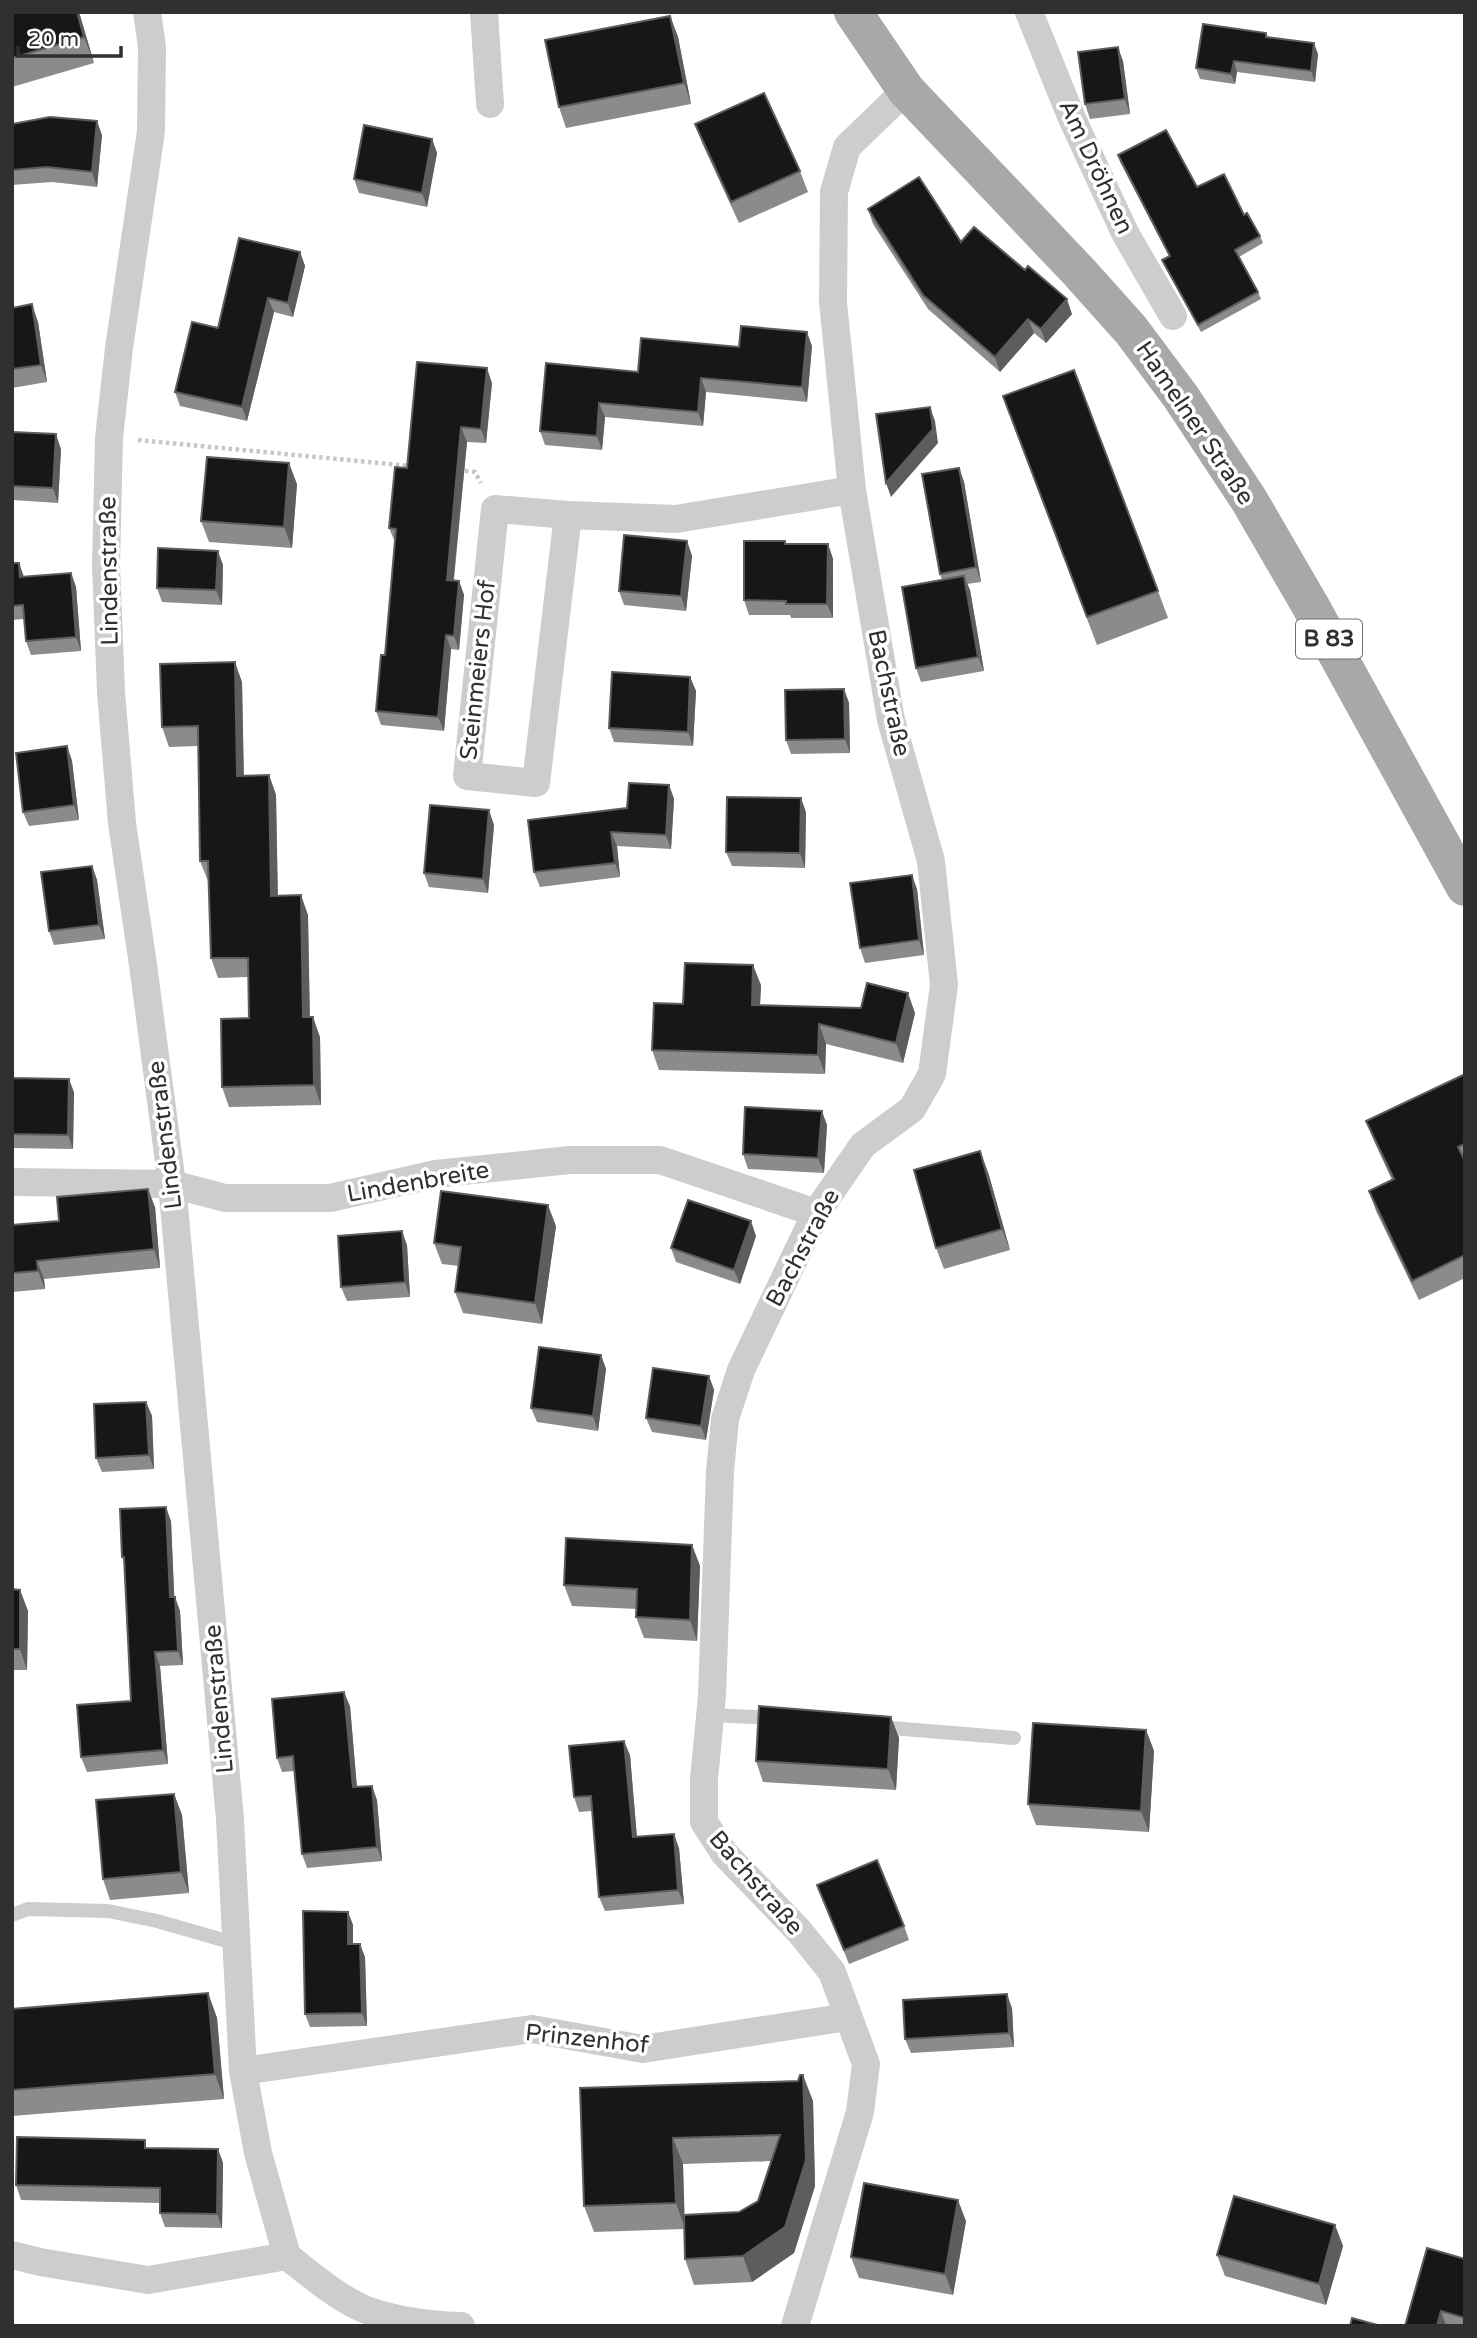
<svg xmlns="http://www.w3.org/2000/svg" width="1477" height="2338" viewBox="0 0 1477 2338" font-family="'Varela Round',sans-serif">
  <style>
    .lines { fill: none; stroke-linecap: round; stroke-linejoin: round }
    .path { stroke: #c7c7c7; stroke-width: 4.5; stroke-dasharray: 3.5 3.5; stroke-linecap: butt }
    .lane { stroke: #cdcdcd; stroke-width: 14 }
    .street { stroke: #cdcdcd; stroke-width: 28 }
    .primary { stroke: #a8a8a8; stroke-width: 38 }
    .wall { fill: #8b8b8b; fill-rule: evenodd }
    .shaded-wall { fill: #5d5d5d }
    .building { fill: #171717; stroke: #5d5d5d; stroke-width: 2 }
    .labels { text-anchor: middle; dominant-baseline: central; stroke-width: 7; stroke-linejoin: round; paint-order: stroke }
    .shield { fill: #fff; stroke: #6e6e6e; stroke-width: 2 }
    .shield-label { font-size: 23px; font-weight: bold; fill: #303030 }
    .street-label { font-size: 24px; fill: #303030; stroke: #fff }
  </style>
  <rect width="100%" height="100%" fill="#fff"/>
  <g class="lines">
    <path class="path" d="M 138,440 L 411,466
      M 458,470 L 475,472 L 481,483"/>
    <path class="lane" d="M 710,1715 L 775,1718
      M 879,1727 L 1014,1738
      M 12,1915 L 28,1909 L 108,1911 L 157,1921 L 237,1944"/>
    <path class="street" d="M 147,12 L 152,47 L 151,131 L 119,348 L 109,438 L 106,565 L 111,692 L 122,823 L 143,965 L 172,1184 L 230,1819 L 243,2071 L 258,2153 L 287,2256
      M 484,12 L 490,104
      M 1029,12 L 1071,116 L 1125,233 L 1173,316
      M 568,515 L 536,783 L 467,776 L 495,509 L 568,515 L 676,519 L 852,490
      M 12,1182 L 172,1184 L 225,1198 L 330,1198 L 436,1174 L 570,1160 L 660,1160 L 816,1213
      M 243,2071 L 532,2029 L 643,2049 L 847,2017
      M 12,2255 L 40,2262 L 148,2280 L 287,2256
      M 287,2256 C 311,2275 340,2300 369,2311 C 398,2321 430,2325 461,2326
      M 795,2326 L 860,2112 L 866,2064 L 832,1972 L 799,1931 L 724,1853 L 704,1822 L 704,1779 L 712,1696 L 720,1471 L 725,1419 L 741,1370 L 816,1213 L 863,1145 L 912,1109 L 932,1074 L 944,985 L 931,861 L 891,720 L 852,490 L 833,302 L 834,192 L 847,147 L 906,90"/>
    <path class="primary" d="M 853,12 L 906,90 L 1080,273 L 1131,330 L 1181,397 L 1249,500 L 1310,605 L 1465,887"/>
  </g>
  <path class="wall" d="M 12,12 L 79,12 L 94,63 L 12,87 Z
    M 670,16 L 678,37 L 691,104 L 566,128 L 559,107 Z
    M 1266,33 L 1268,37 L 1318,54 L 1315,82 L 1237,72 L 1235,84 L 1200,79 L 1196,68 Z
    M 1123,61 L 1130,114 L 1090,119 L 1085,104 Z
    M 12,124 L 102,135 L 97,187 L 52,182 L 12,185 Z
    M 695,124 L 800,171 L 808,192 L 739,223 L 703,145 Z
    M 432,139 L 437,153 L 427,207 L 359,193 L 354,179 Z
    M 1118,155 L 1197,187 L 1244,215 L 1260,236 L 1263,243 L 1239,257 L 1258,292 L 1261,299 L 1201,332 L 1165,267 L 1162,260 L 1169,256 L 1120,162 Z
    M 868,209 L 961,242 L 1072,314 L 1046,343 L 1034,333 L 1000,372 L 928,309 L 873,224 Z
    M 300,252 L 305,266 L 293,317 L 274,312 L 247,421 L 180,406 L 175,392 L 218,328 Z
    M 12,307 L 38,322 L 47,382 L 12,388 Z
    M 812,346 L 807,402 L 706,392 L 703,426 L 605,417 L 602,450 L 545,445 L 540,431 L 638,372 L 739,347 Z
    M 492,383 L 486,443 L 467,442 L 454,580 L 459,581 L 464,595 L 459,650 L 451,649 L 444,731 L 381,725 L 376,711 L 385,655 L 395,542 L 389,528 Z
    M 1013,424 L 1158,591 L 1168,618 L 1097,645 Z
    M 12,432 L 61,449 L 58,503 L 12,500 Z
    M 959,468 L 964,482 L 981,582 L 967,584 L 970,590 L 984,671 L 921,682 L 916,668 L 942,580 L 940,574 Z
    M 297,484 L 292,548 L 209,542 L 201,521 Z
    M 687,541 L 692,556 L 686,611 L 624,605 L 619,591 Z
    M 785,541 L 786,544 L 828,544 L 833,559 L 833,618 L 791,618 L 790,615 L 749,615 L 744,600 Z
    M 12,563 L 24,577 L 71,573 L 76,587 L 81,651 L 31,655 L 26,641 L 24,619 L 12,620 Z
    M 223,565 L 222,605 L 162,602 L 157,588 Z
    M 690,677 L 696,691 L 693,746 L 614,742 L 609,728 Z
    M 242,682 L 244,776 L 269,775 L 276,795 L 278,896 L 308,915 L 310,1017 L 320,1037 L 321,1105 L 229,1107 L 222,1087 L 249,1018 L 248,977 L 218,978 L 211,958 L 209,881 L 208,881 L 200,861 L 198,746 L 169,747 L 162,727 Z
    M 844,689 L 849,703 L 850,753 L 791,754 L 786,740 Z
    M 67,746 L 72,761 L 79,820 L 29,826 L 23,812 Z
    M 669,785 L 674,799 L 671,849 L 617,846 L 620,877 L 540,887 L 534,872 L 627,808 Z
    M 806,812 L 805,868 L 732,866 L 726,852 Z
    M 494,825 L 488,893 L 429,887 L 424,873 Z
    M 92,866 L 97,880 L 105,939 L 54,945 L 49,931 Z
    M 917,889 L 924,955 L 865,963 L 860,948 Z
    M 761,985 L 760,1005 L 915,1013 L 903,1063 L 826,1044 L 825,1074 L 659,1070 L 652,1050 L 683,1004 Z
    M 1465,1074 L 1465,1278 L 1419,1300 L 1376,1211 L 1369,1191 L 1392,1180 L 1374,1141 L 1366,1121 Z
    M 12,1078 L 74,1092 L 73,1149 L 12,1148 Z
    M 827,1125 L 824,1173 L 748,1169 L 743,1154 Z
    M 988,1172 L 1010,1250 L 944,1269 L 936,1248 Z
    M 155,1207 L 160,1268 L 44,1279 L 45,1289 L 12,1292 L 12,1225 L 59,1221 Z
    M 556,1226 L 542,1324 L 463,1313 L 455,1292 L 459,1266 L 442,1264 L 434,1243 Z
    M 756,1236 L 740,1284 L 676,1262 L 671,1248 Z
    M 407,1245 L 410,1297 L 347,1301 L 341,1287 Z
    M 601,1355 L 606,1369 L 598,1431 L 537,1422 L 531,1408 Z
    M 709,1376 L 714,1390 L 706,1440 L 652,1432 L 646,1418 Z
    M 146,1402 L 152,1416 L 154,1469 L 102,1472 L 96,1458 Z
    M 171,1521 L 174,1597 L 180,1611 L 183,1665 L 160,1666 L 168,1764 L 87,1772 L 81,1757 L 131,1701 L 125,1565 L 122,1557 Z
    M 692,1545 L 700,1566 L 697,1641 L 644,1638 L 636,1617 L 637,1609 L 572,1606 L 564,1585 Z
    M 12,1589 L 20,1590 L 28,1611 L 27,1670 L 12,1670 Z
    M 350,1706 L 357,1787 L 377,1800 L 382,1861 L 307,1868 L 302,1854 L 294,1771 L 282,1772 L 277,1758 Z
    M 891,1717 L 899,1738 L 896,1790 L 763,1782 L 756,1761 Z
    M 1146,1730 L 1154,1751 L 1149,1832 L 1036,1825 L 1028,1804 Z
    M 630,1755 L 637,1837 L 679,1848 L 684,1904 L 605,1911 L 599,1897 L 592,1811 L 579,1812 L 574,1797 Z
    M 174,1794 L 182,1815 L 189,1893 L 110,1900 L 103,1879 Z
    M 817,1885 L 904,1926 L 909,1940 L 849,1964 Z
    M 348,1912 L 353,1925 L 353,1944 L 365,1957 L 367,2026 L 310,2027 L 305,2014 Z
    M 208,1993 L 217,2018 L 224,2099 L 12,2116 L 12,2009 Z
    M 1012,2008 L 1014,2047 L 911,2053 L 905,2039 Z
    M 798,2081 L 813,2101 L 815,2186 L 794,2253 L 752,2282 L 694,2285 L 685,2259 L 684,2229 L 594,2232 L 584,2206 L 580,2088 ZM 772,2161 L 758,2201 L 739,2212 L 684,2215 L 683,2164 Z
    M 148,2148 L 218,2149 L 223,2163 L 222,2228 L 165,2227 L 160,2213 L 160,2203 L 21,2200 L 16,2185 Z
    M 966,2221 L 953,2295 L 859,2278 L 851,2257 Z
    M 1335,2225 L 1343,2246 L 1326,2305 L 1225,2276 L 1217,2255 Z
    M 1465,2259 L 1465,2326 L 1405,2326 Z"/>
  <path class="shaded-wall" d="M 77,12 L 79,12 L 94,63 L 84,37 Z
    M 670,16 L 678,37 L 691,104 L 684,83 Z
    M 1314,43 L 1318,54 L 1315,82 L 1311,71 Z
    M 1118,47 L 1123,61 L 1130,114 L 1125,99 Z
    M 1234,61 L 1237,72 L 1235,84 L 1231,74 Z
    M 97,121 L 102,135 L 97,187 L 92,172 Z
    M 432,139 L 437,153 L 427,207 L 422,193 Z
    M 300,252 L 305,266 L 293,317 L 288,303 Z
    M 268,298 L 274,312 L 247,421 L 242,407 Z
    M 1067,299 L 1072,314 L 1046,343 L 1041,329 Z
    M 32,304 L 38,322 L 47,382 L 41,365 Z
    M 1028,319 L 1034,333 L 1000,372 L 995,357 Z
    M 807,332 L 812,346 L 807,402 L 802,387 Z
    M 487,368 L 492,383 L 486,443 L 481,429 Z
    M 701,378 L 706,392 L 703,426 L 698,412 Z
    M 599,403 L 605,417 L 602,450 L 597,436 Z
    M 930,407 L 935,421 L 938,443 L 891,497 L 886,483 Z
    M 461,427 L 467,442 L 452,594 L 447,580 Z
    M 56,434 L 61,449 L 58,503 L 53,488 Z
    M 289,463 L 297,484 L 292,548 L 284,527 Z
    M 959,468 L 964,482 L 981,582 L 976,567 Z
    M 687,541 L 692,556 L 686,611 L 681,596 Z
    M 828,544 L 833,559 L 833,618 L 827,604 Z
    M 218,551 L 223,565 L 222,605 L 216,590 Z
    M 19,563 L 24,577 L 20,577 Z
    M 71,573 L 76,587 L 81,651 L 76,637 Z
    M 964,576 L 970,590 L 984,671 L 978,657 Z
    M 459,581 L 464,595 L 459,650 L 454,636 Z
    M 446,635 L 451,649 L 444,731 L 438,717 Z
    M 235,662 L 242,682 L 244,795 L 237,776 Z
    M 690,677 L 696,691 L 693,746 L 688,732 Z
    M 844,689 L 849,703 L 850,753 L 845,739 Z
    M 67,746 L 72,761 L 79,820 L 74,805 Z
    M 269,775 L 276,795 L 278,916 L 271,896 Z
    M 669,785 L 674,799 L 671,849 L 666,835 Z
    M 801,798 L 806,812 L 805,868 L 800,853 Z
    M 489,810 L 494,825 L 488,893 L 483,879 Z
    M 611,832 L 617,846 L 620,877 L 615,863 Z
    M 92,866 L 97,880 L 105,939 L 99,925 Z
    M 912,875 L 917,889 L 924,955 L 919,940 Z
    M 301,895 L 308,915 L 310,1037 L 303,1017 Z
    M 753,965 L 761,985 L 759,1025 L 752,1005 Z
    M 908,993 L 915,1013 L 903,1063 L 896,1043 Z
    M 313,1017 L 320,1037 L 321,1105 L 314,1085 Z
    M 819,1024 L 826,1044 L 825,1074 L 818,1055 Z
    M 69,1079 L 74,1092 L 73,1149 L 68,1135 Z
    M 822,1111 L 827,1125 L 824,1173 L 818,1158 Z
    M 980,1151 L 988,1172 L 1010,1250 L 1002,1229 Z
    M 148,1189 L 155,1207 L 160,1268 L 154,1249 Z
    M 548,1205 L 556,1226 L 542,1324 L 535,1303 Z
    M 751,1221 L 756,1236 L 740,1284 L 734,1270 Z
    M 402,1231 L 407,1245 L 410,1297 L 405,1282 Z
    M 37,1261 L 44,1279 L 45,1289 L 38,1271 Z
    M 601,1355 L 606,1369 L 598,1431 L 593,1416 Z
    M 709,1376 L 714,1390 L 706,1440 L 701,1426 Z
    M 146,1402 L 152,1416 L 154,1469 L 149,1455 Z
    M 166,1507 L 171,1521 L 175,1612 L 170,1597 Z
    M 692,1545 L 700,1566 L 697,1641 L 690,1620 Z
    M 20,1590 L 28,1611 L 27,1670 L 20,1649 Z
    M 175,1597 L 180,1611 L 183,1665 L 178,1651 Z
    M 155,1652 L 160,1666 L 168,1764 L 163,1750 Z
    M 344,1692 L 350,1706 L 358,1801 L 353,1787 Z
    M 891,1717 L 899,1738 L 896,1790 L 888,1769 Z
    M 1146,1730 L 1154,1751 L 1149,1832 L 1141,1811 Z
    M 624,1741 L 630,1755 L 638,1851 L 633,1837 Z
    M 372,1786 L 377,1800 L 382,1861 L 377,1847 Z
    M 174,1794 L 182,1815 L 189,1893 L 181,1872 Z
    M 674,1834 L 679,1848 L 684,1904 L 678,1890 Z
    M 348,1912 L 353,1925 L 353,1957 L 348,1944 Z
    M 360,1944 L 365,1957 L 367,2026 L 362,2013 Z
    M 208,1993 L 217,2018 L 224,2099 L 215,2074 Z
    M 1007,1994 L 1012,2008 L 1014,2047 L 1009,2033 Z
    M 803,2075 L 813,2101 L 815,2186 L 794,2253 L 752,2282 L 743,2256 Z
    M 673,2138 L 683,2164 L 685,2229 L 676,2203 Z
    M 218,2149 L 223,2163 L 222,2228 L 217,2214 Z
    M 958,2200 L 966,2221 L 953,2295 L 945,2274 Z
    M 1335,2225 L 1343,2246 L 1326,2305 L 1319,2284 Z
    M 1441,2311 L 1446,2325 L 1446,2326 L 1437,2326 Z"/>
  <path class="building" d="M 12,12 L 77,12 L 84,37 L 12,58 Z
    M 670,16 L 684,83 L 559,107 L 545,40 Z
    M 1203,24 L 1266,33 L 1266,37 L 1314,43 L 1311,71 L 1234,61 L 1231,74 L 1196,68 Z
    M 1118,47 L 1125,99 L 1085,104 L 1078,52 Z
    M 764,93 L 800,171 L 731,202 L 695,124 Z
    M 50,117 L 97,121 L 92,172 L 47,167 L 12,170 L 12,124 Z
    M 364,125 L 432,139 L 422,193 L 354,179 Z
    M 1166,130 L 1197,187 L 1224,174 L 1244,215 L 1247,213 L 1260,236 L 1235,250 L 1258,292 L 1198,325 L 1162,260 L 1170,256 L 1118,155 Z
    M 919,177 L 961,242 L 974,227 L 1025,270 L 1028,266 L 1067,299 L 1041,329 L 1028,319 L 995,357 L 923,295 L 868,209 Z
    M 239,238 L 300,252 L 288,303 L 268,298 L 242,407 L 175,392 L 192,322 L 218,328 Z
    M 32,304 L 41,365 L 12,369 L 12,308 Z
    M 741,326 L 807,332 L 802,387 L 701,378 L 698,412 L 599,403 L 597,436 L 540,431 L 546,363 L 638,372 L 641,338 L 739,347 Z
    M 417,362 L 487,368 L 481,429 L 461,427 L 447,580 L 459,581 L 454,636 L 446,635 L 438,717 L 376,711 L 381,655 L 385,655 L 396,529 L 389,528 L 395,467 L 407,468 Z
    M 1074,370 L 1158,591 L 1087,617 L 1003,396 Z
    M 930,407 L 933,429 L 886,483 L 876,414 Z
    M 12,432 L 56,434 L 53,488 L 12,486 Z
    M 207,457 L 289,463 L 284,527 L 201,521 Z
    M 959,468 L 976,567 L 940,574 L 922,474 Z
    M 624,535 L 687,541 L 681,596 L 619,591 Z
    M 744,541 L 785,541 L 785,544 L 828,544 L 827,604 L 786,604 L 786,601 L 744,600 Z
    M 158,548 L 218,551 L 216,590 L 157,588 Z
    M 12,563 L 19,563 L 20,577 L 71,573 L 76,637 L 26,641 L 23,605 L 12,606 Z
    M 964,576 L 978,657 L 916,668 L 902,587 Z
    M 235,662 L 237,776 L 269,775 L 271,896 L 301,895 L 303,1017 L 313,1017 L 314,1085 L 222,1087 L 221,1019 L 249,1018 L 248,958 L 211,958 L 208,861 L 200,861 L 198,726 L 162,727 L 160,664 Z
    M 612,672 L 690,677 L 688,732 L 609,728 Z
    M 844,689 L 845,739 L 786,740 L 785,690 Z
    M 67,746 L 74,805 L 23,812 L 16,753 Z
    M 629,783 L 669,785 L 666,835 L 611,832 L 615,863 L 534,872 L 528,820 L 627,808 Z
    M 727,797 L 801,798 L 800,853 L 726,852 Z
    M 430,805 L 489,810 L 483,879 L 424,873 Z
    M 92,866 L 99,925 L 49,931 L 41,872 Z
    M 912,875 L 919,940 L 860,948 L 850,883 Z
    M 685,963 L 753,965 L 752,1005 L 861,1008 L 867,983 L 908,993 L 896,1043 L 819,1024 L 818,1055 L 652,1050 L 654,1003 L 683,1004 Z
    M 1465,1074 L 1465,1144 L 1458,1147 L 1465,1161 L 1465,1255 L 1412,1281 L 1369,1191 L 1394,1179 L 1366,1121 Z
    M 12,1078 L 69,1079 L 68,1135 L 12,1134 Z
    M 745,1107 L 822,1111 L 818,1158 L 743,1154 Z
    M 980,1151 L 1002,1229 L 936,1248 L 914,1170 Z
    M 148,1189 L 154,1249 L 37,1261 L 38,1271 L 12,1273 L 12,1225 L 59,1221 L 57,1197 Z
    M 441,1191 L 548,1205 L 535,1303 L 455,1292 L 461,1247 L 434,1243 Z
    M 688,1200 L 751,1221 L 734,1270 L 671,1248 Z
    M 402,1231 L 405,1282 L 341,1287 L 338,1236 Z
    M 539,1347 L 601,1355 L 593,1416 L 531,1408 Z
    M 653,1368 L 709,1376 L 701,1426 L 646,1418 Z
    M 146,1402 L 149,1455 L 96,1458 L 94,1404 Z
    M 166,1507 L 170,1597 L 175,1597 L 178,1651 L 155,1652 L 163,1750 L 81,1757 L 77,1705 L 131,1701 L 124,1557 L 122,1557 L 120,1509 Z
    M 566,1538 L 692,1545 L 690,1620 L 636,1617 L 637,1589 L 564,1585 Z
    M 12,1589 L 20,1590 L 20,1649 L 12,1649 Z
    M 344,1692 L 353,1787 L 372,1786 L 377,1847 L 302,1854 L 293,1756 L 277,1758 L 272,1699 Z
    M 759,1706 L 891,1717 L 888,1769 L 756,1761 Z
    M 1033,1723 L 1146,1730 L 1141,1811 L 1028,1804 Z
    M 624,1741 L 633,1837 L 674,1834 L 678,1890 L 599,1897 L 591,1796 L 574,1797 L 569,1746 Z
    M 174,1794 L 181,1872 L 103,1879 L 96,1800 Z
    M 877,1860 L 904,1926 L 844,1950 L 817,1885 Z
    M 303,1911 L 348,1912 L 348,1944 L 360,1944 L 362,2013 L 305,2014 Z
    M 208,1993 L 215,2074 L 12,2090 L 12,2009 Z
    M 1007,1994 L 1009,2033 L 905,2039 L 903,2000 Z
    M 800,2075 L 803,2075 L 806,2160 L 785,2227 L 743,2256 L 685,2259 L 684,2215 L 739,2212 L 758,2201 L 780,2135 L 673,2138 L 676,2203 L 584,2206 L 580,2088 L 798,2081 Z
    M 17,2137 L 145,2140 L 145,2148 L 218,2149 L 217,2214 L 160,2213 L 160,2188 L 16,2185 Z
    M 864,2183 L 958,2200 L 945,2274 L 851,2257 Z
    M 1234,2196 L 1335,2225 L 1319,2284 L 1217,2255 Z
    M 1427,2248 L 1465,2259 L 1465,2318 L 1441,2311 L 1437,2326 L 1405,2326 Z
    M 1352,2318 L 1381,2326 L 1350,2326 Z"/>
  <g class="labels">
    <rect class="shield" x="1296" y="619.5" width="66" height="39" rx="5"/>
    <g class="shield-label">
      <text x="1329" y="639">B 83</text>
    </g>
    <g class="street-label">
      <text transform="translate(1096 167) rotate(65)">Am Dröhnen</text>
      <text transform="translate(1195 423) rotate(56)">Hamelner Straße</text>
      <text transform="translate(109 571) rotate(-91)">Lindenstraße</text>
      <text transform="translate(478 670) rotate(-84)">Steinmeiers Hof</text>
      <text transform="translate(889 693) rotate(78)">Bachstraße</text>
      <text transform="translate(165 1135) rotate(-97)">Lindenstraße</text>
      <text transform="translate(418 1182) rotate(-10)">Lindenbreite</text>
      <text transform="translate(803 1248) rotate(-62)">Bachstraße</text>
      <text transform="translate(219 1699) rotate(-95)">Lindenstraße</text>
      <text transform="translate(756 1883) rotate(49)">Bachstraße</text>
      <text transform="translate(587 2039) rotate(6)">Prinzenhof</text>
    </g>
  </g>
  <rect width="1477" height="2338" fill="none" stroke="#303030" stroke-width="28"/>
  <path d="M18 46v10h103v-10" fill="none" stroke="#303030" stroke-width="3.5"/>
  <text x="28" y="46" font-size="21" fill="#303030" stroke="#ffffff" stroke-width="5" paint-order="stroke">20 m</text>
</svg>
